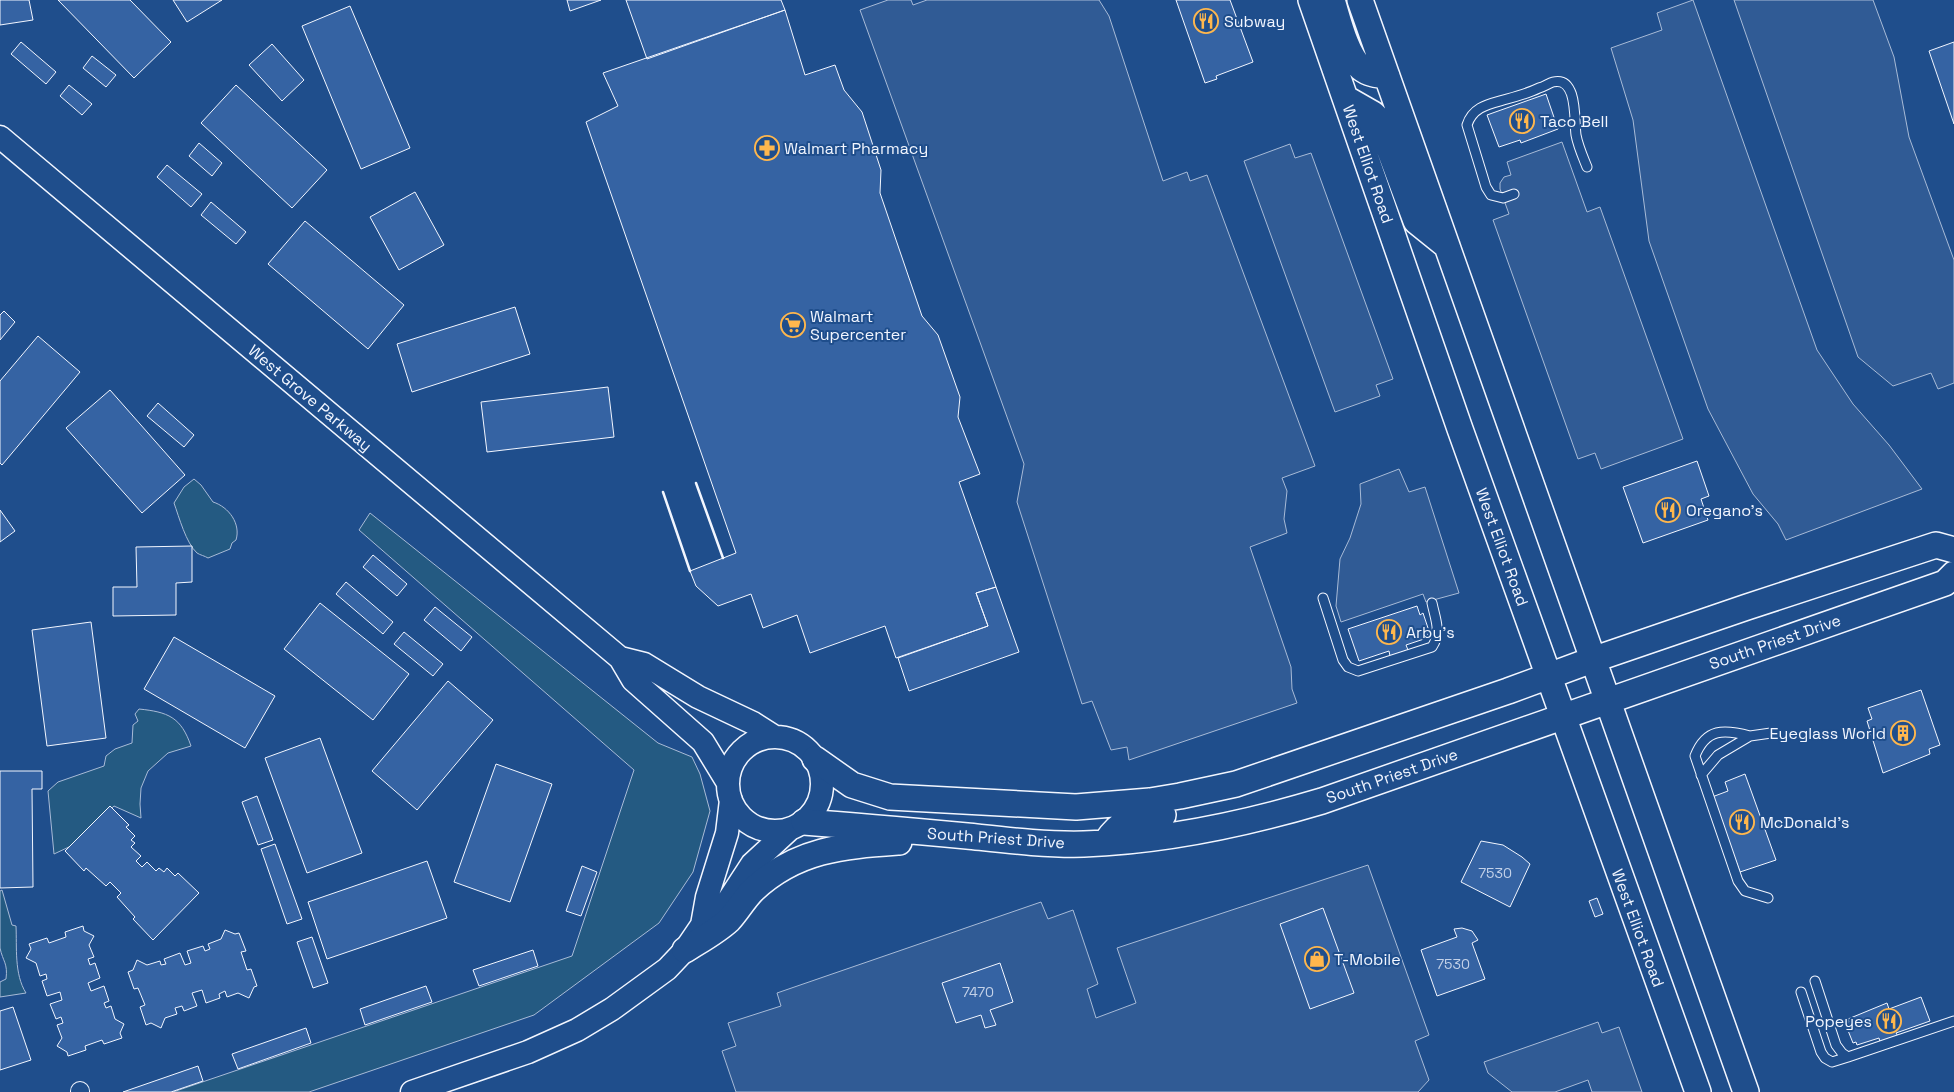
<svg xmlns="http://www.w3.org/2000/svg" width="1954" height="1092" viewBox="0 0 1954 1092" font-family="'Space Grotesk',sans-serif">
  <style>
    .green { fill: #245a82; stroke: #a8bbd7 }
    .parking { fill: #305b95; stroke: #a8bbd7 }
    .building { fill: #3563a3; stroke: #f2f6ff }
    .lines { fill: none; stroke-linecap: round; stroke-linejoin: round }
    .service-casing { stroke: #f2f6ff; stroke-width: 11 }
    .minor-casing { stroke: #f2f6ff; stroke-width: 20 }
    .tertiary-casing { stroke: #f2f6ff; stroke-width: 25 }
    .secondary-casing { stroke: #f2f6ff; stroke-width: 28 }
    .service { stroke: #1f4e8c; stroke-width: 9 }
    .minor { stroke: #1f4e8c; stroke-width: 18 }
    .tertiary { stroke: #1f4e8c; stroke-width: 22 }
    .secondary { stroke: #1f4e8c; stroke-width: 25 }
    .wall { stroke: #f2f6ff; stroke-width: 2.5 }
    .labels { text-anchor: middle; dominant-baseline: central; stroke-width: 4; stroke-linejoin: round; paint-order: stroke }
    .number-label { font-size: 14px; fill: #c3d1e8 }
    .poi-label { font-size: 16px; fill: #f2f6ff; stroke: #1f4e8c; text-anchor: start }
    .street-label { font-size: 16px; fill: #f2f6ff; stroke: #1f4e8c }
  </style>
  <rect width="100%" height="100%" fill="#1f4e8c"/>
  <path class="green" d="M 194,479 L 201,485 L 213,502 C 229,507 241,524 236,540 L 232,543 L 230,549 L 208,558 C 205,556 200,555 197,553 C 186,543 179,517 174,503 L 184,487 Z
    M 370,513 L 658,743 L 692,757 L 700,774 L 710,811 L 693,872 L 659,923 L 534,1015 L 309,1092 L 173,1092 L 572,956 L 634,770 L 359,530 Z
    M 139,709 C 168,712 181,717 191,746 L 168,753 L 148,771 L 141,788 L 140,804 L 141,818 L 114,806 L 71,846 L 54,854 L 48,791 L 58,782 L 104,766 L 106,756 L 115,749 L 132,743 L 133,725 L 138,721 L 135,714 Z
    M 2,890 L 12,925 L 16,926 C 17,947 14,974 26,993 L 0,997 L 0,982 L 6,979 C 8,963 3,962 0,948 L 0,891 Z"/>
  <path class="parking" d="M 888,0 L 911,0 L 913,5 L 927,0 L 1099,0 L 1109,16 L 1163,181 L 1187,172 L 1190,181 L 1207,175 L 1315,466 L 1282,478 L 1287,491 L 1284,519 L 1287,533 L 1250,547 L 1291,667 L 1292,689 L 1297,703 L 1129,760 L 1127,747 L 1111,750 L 1092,701 L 1082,704 L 1017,502 L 1024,464 L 860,10 Z
    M 1693,0 L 1817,350 L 1853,404 L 1889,445 L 1922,489 L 1786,540 L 1778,524 L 1753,494 L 1708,409 L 1649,241 L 1633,120 L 1611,48 L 1662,30 L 1657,13 Z
    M 1734,0 L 1873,0 L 1894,57 L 1909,137 L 1954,260 L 1954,383 L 1938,389 L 1931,373 L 1893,386 L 1858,357 Z
    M 1562,142 L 1587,212 L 1600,207 L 1683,439 L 1601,469 L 1595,453 L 1578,459 L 1493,220 L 1509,214 L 1500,189 L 1500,183 L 1504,177 L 1511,175 L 1507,162 Z
    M 1290,144 L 1295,158 L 1311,153 L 1393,379 L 1376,385 L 1380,396 L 1335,412 L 1244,161 Z
    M 1399,469 L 1409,492 L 1425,487 L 1459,593 L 1426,602 L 1423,594 L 1341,622 L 1336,606 L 1340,559 L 1350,538 L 1361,504 L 1360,484 Z
    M 1368,865 L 1429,1035 L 1415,1041 L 1429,1080 L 1418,1092 L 736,1092 L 722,1051 L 736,1046 L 728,1023 L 781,1006 L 777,993 L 1041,902 L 1048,919 L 1073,910 L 1098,984 L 1087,989 L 1096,1018 L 1136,1003 L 1117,948 Z
    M 1598,1022 L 1602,1033 L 1619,1027 L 1642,1092 L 1592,1092 L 1588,1080 L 1555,1092 L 1512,1092 L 1488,1073 L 1484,1062 Z"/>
  <path class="building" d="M 0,0 L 29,0 L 33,20 L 0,25 Z
    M 58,0 L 130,0 L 171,42 L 134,78 Z
    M 173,0 L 222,0 L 187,22 Z
    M 567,0 L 601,0 L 570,11 Z
    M 626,0 L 781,0 L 785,10 L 647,59 Z
    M 1176,0 L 1230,0 L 1253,62 L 1216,76 L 1217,79 L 1205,83 Z
    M 350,6 L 410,148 L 361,169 L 302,26 Z
    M 785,10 L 805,75 L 835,65 L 844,90 L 862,112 L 881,170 L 880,193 L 922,316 L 938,335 L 960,397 L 958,417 L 980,474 L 959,482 L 996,587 L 976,593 L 988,626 L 896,658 L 885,626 L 810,653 L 797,615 L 763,628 L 751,594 L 718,606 L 696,586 L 690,571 L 736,553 L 586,122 L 618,106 L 603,73 Z
    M 21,42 L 56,72 L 46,84 L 11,54 Z
    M 1954,42 L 1954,124 L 1929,51 Z
    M 272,44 L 304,80 L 282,101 L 249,65 Z
    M 92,56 L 116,75 L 106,87 L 83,68 Z
    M 69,85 L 92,104 L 82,115 L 60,96 Z
    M 236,85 L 327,170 L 292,208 L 201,123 Z
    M 1546,94 L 1558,129 L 1521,143 L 1520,140 L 1499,147 L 1487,115 Z
    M 199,143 L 222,163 L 212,176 L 189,156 Z
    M 167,165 L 202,194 L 191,207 L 157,177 Z
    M 415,192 L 444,245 L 399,270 L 370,217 Z
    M 211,202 L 246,232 L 236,244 L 201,215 Z
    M 305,221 L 404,305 L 368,349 L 268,264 Z
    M 515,307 L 530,354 L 412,392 L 397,344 Z
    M 4,311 L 15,322 L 0,340 L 0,315 Z
    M 38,336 L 80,372 L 2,465 L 0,463 L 0,381 Z
    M 608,387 L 614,437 L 487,452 L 481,402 Z
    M 110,390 L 185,475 L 142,513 L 66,428 Z
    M 158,403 L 194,435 L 184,447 L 147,416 Z
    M 1697,461 L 1709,496 L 1701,499 L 1708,520 L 1643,543 L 1623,487 Z
    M 0,510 L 15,531 L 0,542 Z
    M 192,546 L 192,582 L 176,583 L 176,615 L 113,616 L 113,587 L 137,587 L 136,547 Z
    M 373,555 L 407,584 L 397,596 L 363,567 Z
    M 346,582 L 393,622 L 383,634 L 336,594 Z
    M 996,587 L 1019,652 L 909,691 L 898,658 L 988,626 L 976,593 Z
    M 320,603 L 409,674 L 373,720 L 284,649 Z
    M 1417,606 L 1420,615 L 1423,613 L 1430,634 L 1427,635 L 1427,638 L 1406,645 L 1408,650 L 1390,656 L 1389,651 L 1359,661 L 1348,629 Z
    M 435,607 L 472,637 L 461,651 L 424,620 Z
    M 91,622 L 106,738 L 47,746 L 32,630 Z
    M 404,632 L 443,664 L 433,676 L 394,644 Z
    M 174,637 L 275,696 L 245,748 L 144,689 Z
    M 448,681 L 493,720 L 417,810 L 372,771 Z
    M 1921,690 L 1940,745 L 1929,749 L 1930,754 L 1883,773 L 1867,721 L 1872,719 L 1868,708 Z
    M 320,738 L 362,853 L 307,873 L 265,758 Z
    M 496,764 L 552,784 L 510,902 L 454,882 Z
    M 0,771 L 42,771 L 42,789 L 32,789 L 33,887 L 0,888 Z
    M 1745,774 L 1776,860 L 1740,872 L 1712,797 L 1728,791 L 1725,782 Z
    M 257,796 L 273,840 L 258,845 L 242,802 Z
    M 110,806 L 129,825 L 126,827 L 135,836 L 131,840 L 135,843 L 131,847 L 141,856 L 136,861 L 142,867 L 147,862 L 156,871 L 159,868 L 164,872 L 167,868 L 175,876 L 178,873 L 199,893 L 153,940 L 133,919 L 135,917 L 117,897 L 121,893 L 110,882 L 106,886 L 86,868 L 84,871 L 65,851 Z
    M 1481,841 L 1503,845 L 1522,857 L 1530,864 L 1510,907 L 1461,882 Z
    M 275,844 L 302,919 L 287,924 L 261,849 Z
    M 427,861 L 447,918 L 327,959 L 308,902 Z
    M 582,866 L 597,872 L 581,916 L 566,911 Z
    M 1597,898 L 1603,914 L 1595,917 L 1589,901 Z
    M 1323,908 L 1354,993 L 1310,1009 L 1280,924 Z
    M 83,926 L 84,931 L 94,936 L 89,945 L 94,957 L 88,959 L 90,965 L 95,963 L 100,978 L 88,983 L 91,991 L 104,986 L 109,1001 L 104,1003 L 106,1008 L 111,1006 L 115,1019 L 124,1024 L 120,1033 L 122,1038 L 104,1044 L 102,1040 L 85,1046 L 86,1050 L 68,1056 L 67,1052 L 57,1046 L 62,1038 L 57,1025 L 63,1023 L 61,1017 L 56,1019 L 50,1004 L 62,1000 L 60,992 L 47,996 L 42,981 L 47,979 L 46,974 L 40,976 L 36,963 L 26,958 L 31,949 L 29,944 L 47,938 L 49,943 L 66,937 L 65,932 Z
    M 1462,928 L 1472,931 L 1478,940 L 1472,943 L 1485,979 L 1437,996 L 1421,950 L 1457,937 L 1454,929 Z
    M 225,930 L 235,934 L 239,933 L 246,951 L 241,952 L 247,970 L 251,969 L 257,986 L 254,987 L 249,998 L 238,993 L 227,997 L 225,991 L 219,994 L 220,998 L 206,1003 L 202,990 L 192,993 L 197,1006 L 184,1011 L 182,1006 L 175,1008 L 177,1014 L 165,1018 L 161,1028 L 151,1023 L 146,1025 L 140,1007 L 145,1005 L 138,988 L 134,989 L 128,972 L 133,970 L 137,960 L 147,965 L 160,961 L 161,965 L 166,964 L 164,959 L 180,953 L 185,965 L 191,963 L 187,951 L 203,946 L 205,951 L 210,949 L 208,944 L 221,939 Z
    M 312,937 L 328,983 L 313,988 L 297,942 Z
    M 533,950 L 538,966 L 479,986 L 473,970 Z
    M 1000,963 L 1013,1002 L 990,1010 L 996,1025 L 985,1028 L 981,1015 L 956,1023 L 942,983 Z
    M 426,986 L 432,1002 L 365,1025 L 360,1009 Z
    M 1921,997 L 1930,1021 L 1896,1033 L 1898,1036 L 1880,1042 L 1879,1038 L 1857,1045 L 1856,1042 L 1853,1043 L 1845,1023 L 1849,1022 L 1848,1019 L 1887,1003 L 1889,1009 Z
    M 13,1007 L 31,1060 L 0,1070 L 0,1011 Z
    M 306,1028 L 311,1043 L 238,1069 L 232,1054 Z
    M 198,1066 L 203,1081 L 171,1092 L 123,1092 Z"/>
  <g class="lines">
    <defs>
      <path id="service" d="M 1514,194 L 1503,198 L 1491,195 L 1486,187 L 1467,125 C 1473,106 1490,104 1507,99 C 1518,96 1529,93 1539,88 C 1544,87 1549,83 1553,82 C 1578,76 1574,120 1576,135 C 1578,146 1583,157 1587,167
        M 1323,598 L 1343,660 L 1348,667 L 1358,671 L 1432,647 C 1442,632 1435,618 1432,603
        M 1750,736 C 1724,729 1706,728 1695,756 L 1738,881 L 1745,891 L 1768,898
        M 1701,775 L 1718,755 L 1750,736 L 1771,733
        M 1815,981 L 1836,1045 L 1842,1053 L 1848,1057 L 1954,1021
        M 1801,992 L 1821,1052 L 1825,1058 L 1832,1062 L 1848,1057"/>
      <path id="minor" d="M 80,1091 L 80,1092"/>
      <path id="tertiary" d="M 0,137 L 620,658 L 633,680 L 703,742 L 728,783
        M 620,658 L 644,664 L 698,697 L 753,723 L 775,737
        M728 784a47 47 0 1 1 94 0a47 47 0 1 1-94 0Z
        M 702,925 L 707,897 L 727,833 L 731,800
        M 412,1092 L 528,1052 L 577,1030 L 612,1009 L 667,969 L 685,950 L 702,925 L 720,913 L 752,864 L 790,829"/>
      <path id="secondary" d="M 1311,0 L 1460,429 L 1698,1092
        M 1332,0 C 1338,19 1346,55 1361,68 C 1368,74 1378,75 1387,76
        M 1360,0 L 1746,1092
        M 1345,98 L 1373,114 L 1378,119 L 1416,221 L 1447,246
        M 815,759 L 852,785 L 890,797 L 1076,807 L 1150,801 L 1180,796 L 1236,784 L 1508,691 L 1592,660 L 1747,607 L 1936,545 L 1954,550
        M 804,822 C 858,826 913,831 967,836 C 1005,840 1045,845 1084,844 C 1165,841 1245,824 1322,801 L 1945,583 L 1954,574
        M 1106,842 C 1122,817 1136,819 1163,815
        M 685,950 C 699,941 716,932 729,920 C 738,910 744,899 753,890 C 797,849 843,846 899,842"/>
    </defs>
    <use href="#service" class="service-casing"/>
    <use href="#minor" class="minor-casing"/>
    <use href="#tertiary" class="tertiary-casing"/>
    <use href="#secondary" class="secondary-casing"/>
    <use href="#service" class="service"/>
    <use href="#minor" class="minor"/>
    <use href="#tertiary" class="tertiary"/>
    <use href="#secondary" class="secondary"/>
    <path class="wall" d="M 696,483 L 723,558
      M 663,492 L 690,571"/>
  </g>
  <defs>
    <symbol id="restaurant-ring" viewBox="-11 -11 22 22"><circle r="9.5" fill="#1f4e8c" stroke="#ffb74d" stroke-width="1.5"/><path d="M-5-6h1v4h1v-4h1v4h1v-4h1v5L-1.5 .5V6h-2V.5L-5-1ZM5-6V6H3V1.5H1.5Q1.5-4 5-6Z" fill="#ffb74d"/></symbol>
    <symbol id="pharmacy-ring" viewBox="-11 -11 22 22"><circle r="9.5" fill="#1f4e8c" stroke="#ffb74d" stroke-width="1.5"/><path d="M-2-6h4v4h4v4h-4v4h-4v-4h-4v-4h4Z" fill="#ffb74d"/></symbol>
    <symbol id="supermarket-ring" viewBox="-11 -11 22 22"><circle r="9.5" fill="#1f4e8c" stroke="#ffb74d" stroke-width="1.5"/><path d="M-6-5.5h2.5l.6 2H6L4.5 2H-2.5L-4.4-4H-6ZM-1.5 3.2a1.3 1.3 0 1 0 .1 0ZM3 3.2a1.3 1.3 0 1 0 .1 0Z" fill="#ffb74d"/></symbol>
    <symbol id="building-ring" viewBox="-11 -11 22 22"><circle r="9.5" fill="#1f4e8c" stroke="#ffb74d" stroke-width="1.5"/><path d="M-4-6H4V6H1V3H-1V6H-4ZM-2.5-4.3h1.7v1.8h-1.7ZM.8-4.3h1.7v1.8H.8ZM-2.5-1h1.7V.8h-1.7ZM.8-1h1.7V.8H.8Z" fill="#ffb74d"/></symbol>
    <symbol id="shop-ring" viewBox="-11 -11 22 22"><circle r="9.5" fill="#1f4e8c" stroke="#ffb74d" stroke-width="1.5"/><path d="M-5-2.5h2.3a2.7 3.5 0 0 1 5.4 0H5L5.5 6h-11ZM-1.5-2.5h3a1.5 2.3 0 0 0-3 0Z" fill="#ffb74d"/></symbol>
  </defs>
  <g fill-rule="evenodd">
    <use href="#restaurant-ring" x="1192" y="7" width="28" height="28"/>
    <use href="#restaurant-ring" x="1508" y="107" width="28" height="28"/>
    <use href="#pharmacy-ring" x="753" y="134" width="28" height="28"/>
    <use href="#supermarket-ring" x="779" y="311" width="28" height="28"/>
    <use href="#restaurant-ring" x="1654" y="496" width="28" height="28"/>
    <use href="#restaurant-ring" x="1375" y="618" width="28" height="28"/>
    <use href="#building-ring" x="1889" y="719" width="28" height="28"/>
    <use href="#restaurant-ring" x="1728" y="808" width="28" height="28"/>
    <use href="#shop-ring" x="1303" y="945" width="28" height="28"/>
    <use href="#restaurant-ring" x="1875" y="1007" width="28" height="28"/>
  </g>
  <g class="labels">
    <g class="number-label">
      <text x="1495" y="873">7530</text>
      <text x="1453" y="964">7530</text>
      <text x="978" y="992">7470</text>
    </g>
    <g class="poi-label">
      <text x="1224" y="21">Subway</text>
      <text x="1540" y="121">Taco Bell</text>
      <text x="784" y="148">Walmart Pharmacy</text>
      <text x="810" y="316">Walmart<tspan x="810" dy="18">Supercenter</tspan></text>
      <text x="1686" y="510">Oregano's</text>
      <text x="1406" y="632">Arby's</text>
      <text x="1886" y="733" text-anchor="end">Eyeglass World</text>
      <text x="1760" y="822">McDonald's</text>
      <text x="1334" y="959">T-Mobile</text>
      <text x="1872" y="1021" text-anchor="end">Popeyes</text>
    </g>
    <g class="street-label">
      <text transform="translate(1368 164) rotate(71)">West Elliot Road</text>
      <text transform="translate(310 398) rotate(40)">West Grove Parkway</text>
      <text transform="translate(1502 547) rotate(70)">West Elliot Road</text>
      <text transform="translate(1775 642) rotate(-19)">South Priest Drive</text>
      <text transform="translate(1392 776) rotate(-19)">South Priest Drive</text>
      <text transform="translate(996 838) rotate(4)">South Priest Drive</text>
      <text transform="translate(1638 928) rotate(70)">West Elliot Road</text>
    </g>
  </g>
</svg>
